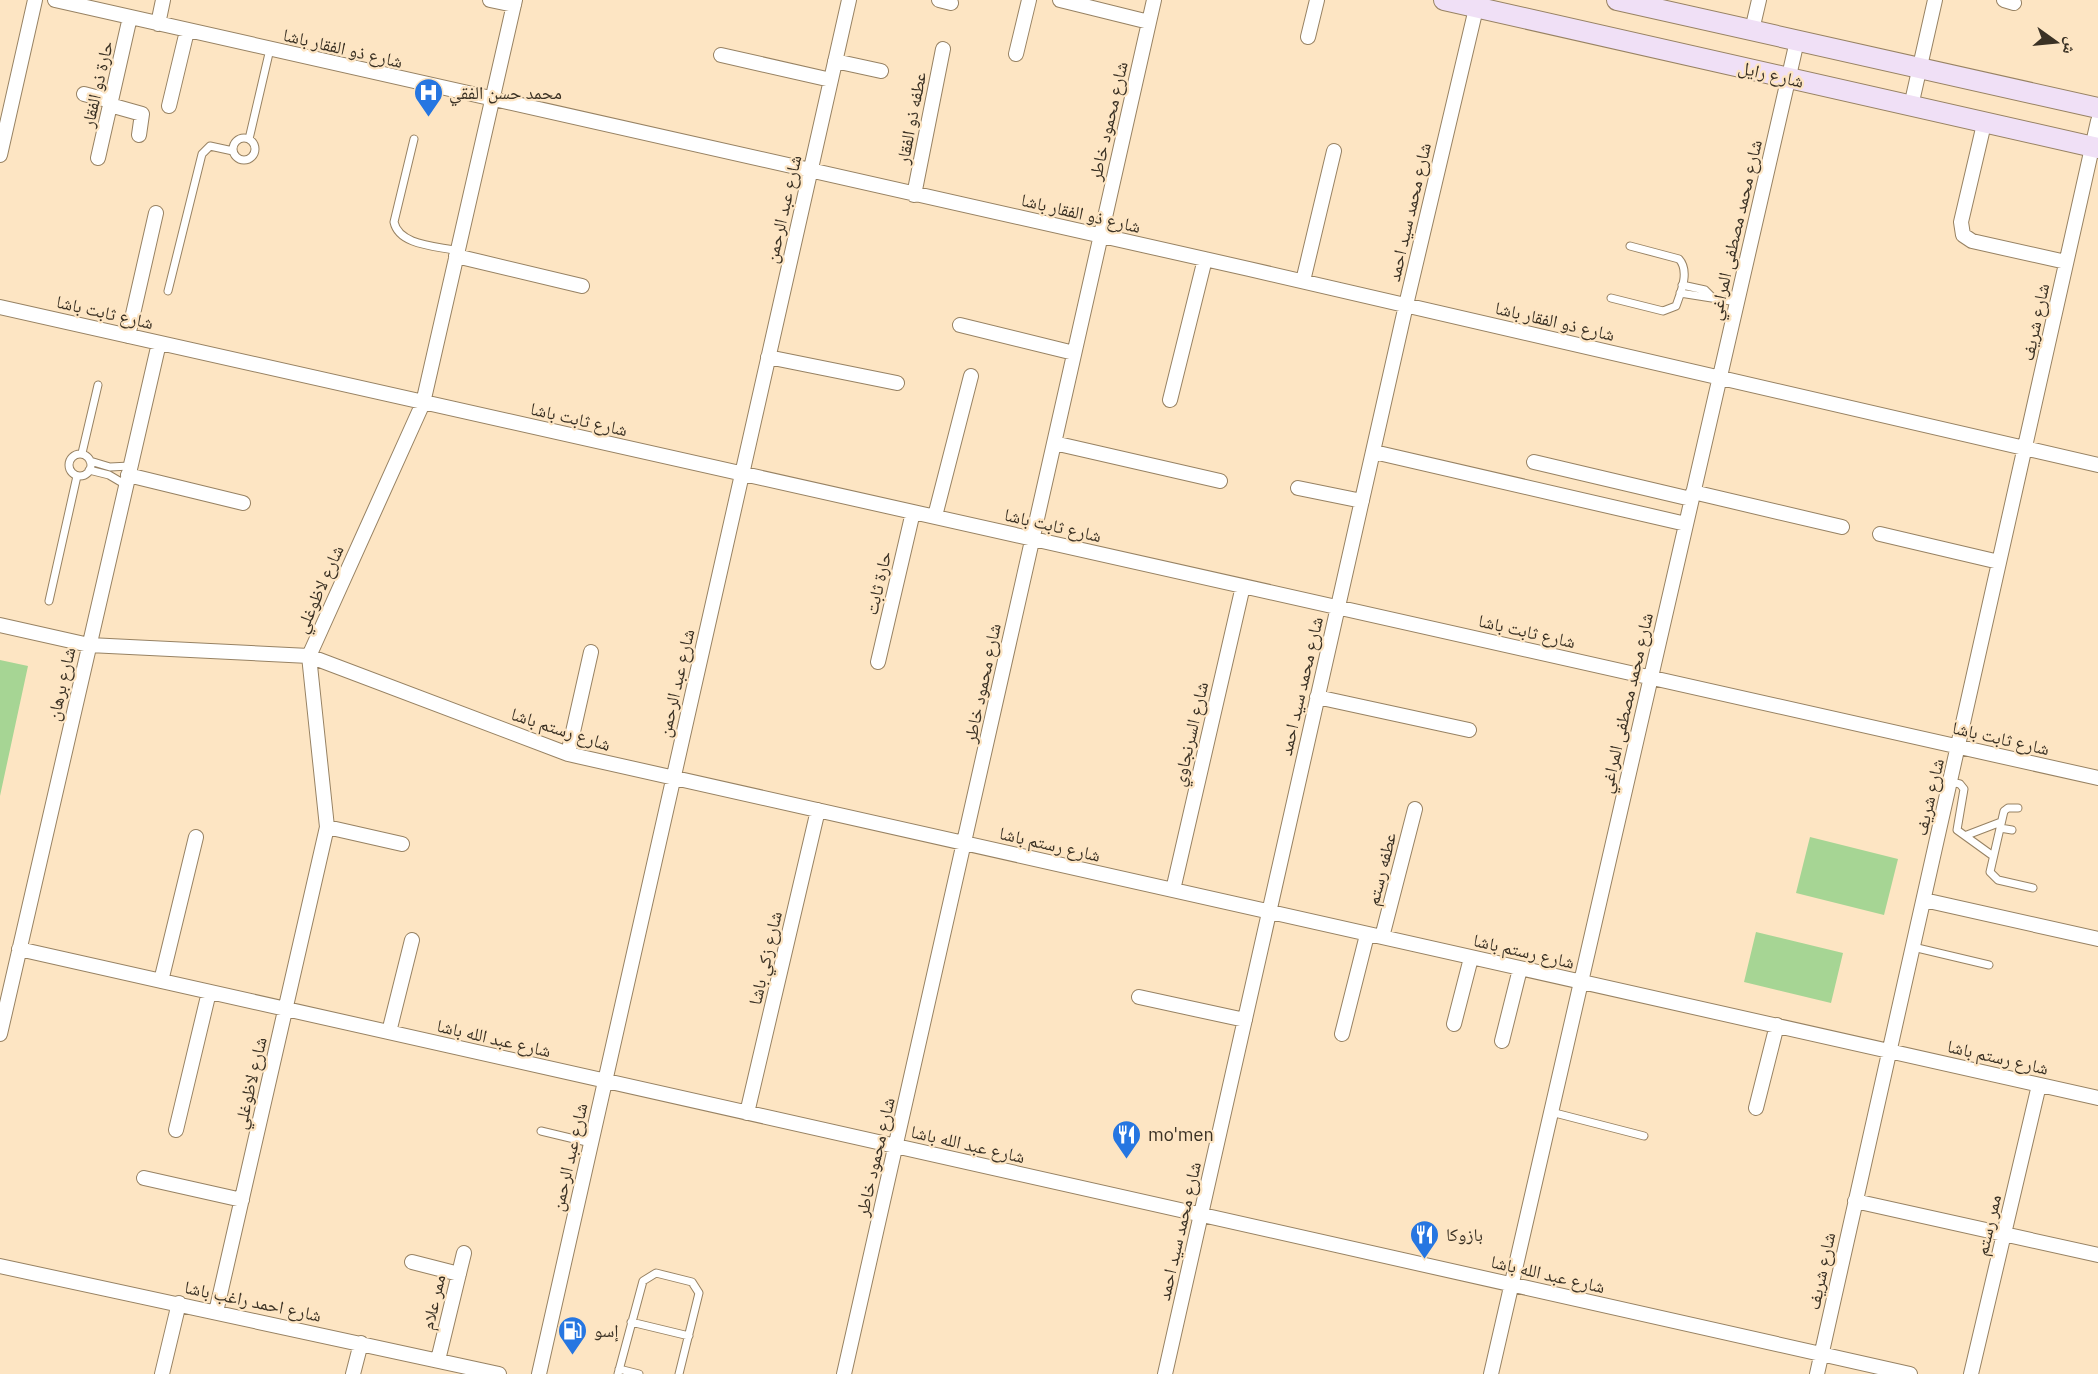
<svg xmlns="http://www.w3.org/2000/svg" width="2098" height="1374" viewBox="0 0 2098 1374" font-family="'IBM Plex Sans','Noto Naskh Arabic',sans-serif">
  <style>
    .green { fill: #a6d594 }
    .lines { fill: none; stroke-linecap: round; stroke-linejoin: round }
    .lane-casing { stroke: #978263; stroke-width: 9 }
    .street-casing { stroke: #978263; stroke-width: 16 }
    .secondary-casing { stroke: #978263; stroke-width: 22 }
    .lane { stroke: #fff; stroke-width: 7 }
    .street { stroke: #fff; stroke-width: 14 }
    .secondary { stroke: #f0e0f6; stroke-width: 20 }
    .labels { text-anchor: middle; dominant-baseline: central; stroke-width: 4.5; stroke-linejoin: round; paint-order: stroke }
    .street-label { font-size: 18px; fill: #3a3124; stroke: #fde5c3 }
    .poi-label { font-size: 18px; fill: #3a3124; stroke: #fde5c3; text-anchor: start }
  </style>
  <rect width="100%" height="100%" fill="#fde5c3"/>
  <path class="green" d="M 0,660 L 28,666 L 0,796 Z
    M 1810,837 L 1898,859 L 1884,915 L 1796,893 Z
    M 1756,932 L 1843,953 L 1831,1003 L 1744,982 Z"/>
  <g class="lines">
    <defs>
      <path id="lane" d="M233 149a11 11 0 1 1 22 0a11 11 0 1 1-22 0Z
        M 249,139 L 270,49
        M 414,139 L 394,222 C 399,246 438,246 458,251
        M 1682,285 L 1705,290 L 1711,296
        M 168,291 L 202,154 L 210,146 L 233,151
        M 1680,293 L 1737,302
        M 1611,298 L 1663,311 L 1676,306 C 1681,292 1690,271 1679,259 L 1630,246
        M 82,453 L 98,385
        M69 465a11 11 0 1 1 22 0a11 11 0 1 1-22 0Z
        M 90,461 L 110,467 L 130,466
        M 89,470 L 109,475 L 126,485
        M 49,601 L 77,476
        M 1951,782 L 1960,784 L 1964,789 L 1957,830 L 1993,856
        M 2018,808 L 2008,808 L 2004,811 L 1990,872 L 1998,880 L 2033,888
        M 2000,828 L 2012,830
        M 1967,835 L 2001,822
        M 1913,947 L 1989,965
        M 1551,1112 L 1644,1136
        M 541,1131 L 591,1143
        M 631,1322 L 689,1336
        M 619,1369 L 639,1374
        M 618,1374 L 643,1281 L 656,1273 L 692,1282 L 699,1293 L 679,1374"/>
      <path id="street" d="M 55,0 L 1249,269 L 2098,465
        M 490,0 L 514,5
        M 939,0 L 951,3
        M 1060,0 L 1149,22
        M 2004,0 L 2014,3
        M 158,24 L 163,0
        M 1752,30 L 1759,0
        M 1308,37 L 1317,0
        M 1016,54 L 1029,0
        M 721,55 L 831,80
        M 835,61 L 881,71
        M 84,94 L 111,101
        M 110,105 L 142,114 L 139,135
        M 169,106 L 187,31
        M 1911,106 L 1935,0
        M 1984,124 L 1961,222 L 1963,235 L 1972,241 L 2066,262
        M 0,155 L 35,0
        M 98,158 L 130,17
        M 914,195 L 943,49
        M 456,256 L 582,286
        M 1303,281 L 1334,151
        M 0,307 L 2098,778
        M 960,325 L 1074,353
        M 128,336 L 156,213
        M 768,357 L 897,383
        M 1170,400 L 1205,259
        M 1054,443 L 1220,481
        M 1374,452 L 1686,524
        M 1534,462 L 1691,499
        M 128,475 L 243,503
        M 1298,488 L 1362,501
        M 1693,492 L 1842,527
        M 935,516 L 971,376
        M 1880,534 L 1999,562
        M 0,625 L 89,645 L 309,656 L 568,754 L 2098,1098
        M 878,662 L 913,512
        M 1317,697 L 1469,730
        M 568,754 L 591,652
        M 327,827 L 402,844
        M 1173,890 L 1243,586
        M 1924,900 L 2098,939
        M 1382,937 L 1415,809
        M 19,949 L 1910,1374
        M 161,981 L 196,837
        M 1139,997 L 1245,1020
        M 1454,1024 L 1471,958
        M 389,1032 L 412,940
        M 0,1034 L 159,343
        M 1342,1034 L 1367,935
        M 1502,1041 L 1520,969
        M 1756,1108 L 1777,1025
        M 747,1113 L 818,810
        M 176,1130 L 209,992
        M 144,1178 L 242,1200
        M 1855,1201 L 2098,1255
        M 412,1262 L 459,1274
        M 0,1266 L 499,1374
        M 216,1312 L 327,827 L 309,656 L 423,403 L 515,0
        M 438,1360 L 464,1253
        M 162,1374 L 179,1303
        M 353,1374 L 361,1343
        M 539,1374 L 849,0
        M 844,1374 L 1154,0
        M 1165,1374 L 1406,305 L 1478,0
        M 1491,1374 L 1797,41
        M 1817,1374 L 2098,121
        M 1971,1374 L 2039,1085"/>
      <path id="secondary" d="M 1444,0 L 2098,148
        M 1617,0 L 2098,108"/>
    </defs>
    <use href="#lane" class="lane-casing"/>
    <use href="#street" class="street-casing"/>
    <use href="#secondary" class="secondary-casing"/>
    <use href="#lane" class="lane"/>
    <use href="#street" class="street"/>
    <use href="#secondary" class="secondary"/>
  </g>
  <defs>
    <symbol id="hospital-pin" viewBox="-11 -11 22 30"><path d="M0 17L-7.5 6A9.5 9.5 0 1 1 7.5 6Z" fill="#2676e1" stroke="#fde5c3"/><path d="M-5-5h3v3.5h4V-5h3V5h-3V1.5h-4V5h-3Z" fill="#fff"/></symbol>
    <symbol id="restaurant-pin" viewBox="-11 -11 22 30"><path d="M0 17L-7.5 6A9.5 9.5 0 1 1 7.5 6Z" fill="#2676e1" stroke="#fde5c3"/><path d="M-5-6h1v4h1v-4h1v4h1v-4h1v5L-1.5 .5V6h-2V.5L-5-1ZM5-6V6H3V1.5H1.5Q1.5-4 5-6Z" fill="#fff"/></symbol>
    <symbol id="fuel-pin" viewBox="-11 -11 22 30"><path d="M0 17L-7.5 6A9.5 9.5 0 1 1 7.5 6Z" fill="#2676e1" stroke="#fde5c3"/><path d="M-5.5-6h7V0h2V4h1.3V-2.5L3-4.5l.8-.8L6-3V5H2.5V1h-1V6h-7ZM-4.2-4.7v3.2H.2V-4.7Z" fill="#fff"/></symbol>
  </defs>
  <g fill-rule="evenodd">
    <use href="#hospital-pin" x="412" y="76" width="33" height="45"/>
    <use href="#restaurant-pin" x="1110" y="1118" width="33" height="45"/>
    <use href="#restaurant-pin" x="1408" y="1218" width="33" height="45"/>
    <use href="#fuel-pin" x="556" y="1314" width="33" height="45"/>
  </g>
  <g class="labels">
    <g class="street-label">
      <text transform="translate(343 48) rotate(13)">شارع ذو الفقار باشا</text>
      <text transform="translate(1771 74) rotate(13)">شارع رايل</text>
      <text transform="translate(97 84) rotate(-77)">حارة ذو الفقار</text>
      <text transform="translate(911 118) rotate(-79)">عطفه ذو الفقار</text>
      <text transform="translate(1108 121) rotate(-77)">شارع محمود خاطر</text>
      <text transform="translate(783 209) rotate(-77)">شارع عبد الرحمن</text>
      <text transform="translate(1409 212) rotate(-77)">شارع محمد سيد احمد</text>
      <text transform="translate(1081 213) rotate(13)">شارع ذو الفقار باشا</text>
      <text transform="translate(1735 230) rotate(-77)">شارع محمد مصطفى المراغي</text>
      <text transform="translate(105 312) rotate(13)">شارع ثابت باشا</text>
      <text transform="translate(1555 321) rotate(13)">شارع ذو الفقار باشا</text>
      <text transform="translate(2035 322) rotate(-78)">شارع شريف</text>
      <text transform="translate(579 419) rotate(13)">شارع ثابت باشا</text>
      <text transform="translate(1053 525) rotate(13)">شارع ثابت باشا</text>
      <text transform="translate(878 583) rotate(-77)">حارة ثابت</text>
      <text transform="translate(319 589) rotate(-66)">شارع لاظوغلي</text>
      <text transform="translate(1527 631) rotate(13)">شارع ثابت باشا</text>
      <text transform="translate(676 683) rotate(-77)">شارع عبد الرحمن</text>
      <text transform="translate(982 683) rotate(-78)">شارع محمود خاطر</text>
      <text transform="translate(61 684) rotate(-77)">شارع برهان</text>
      <text transform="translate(1301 686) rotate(-77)">شارع محمد سيد احمد</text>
      <text transform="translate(1626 703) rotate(-77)">شارع محمد مصطفى المراغي</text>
      <text transform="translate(561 729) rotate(18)">شارع رستم باشا</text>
      <text transform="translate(1190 734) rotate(-77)">شارع السرنجاوي</text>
      <text transform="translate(2001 738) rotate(13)">شارع ثابت باشا</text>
      <text transform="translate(1929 797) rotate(-77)">شارع شريف</text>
      <text transform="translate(1050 844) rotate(13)">شارع رستم باشا</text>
      <text transform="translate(1381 869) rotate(-76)">عطفه رستم</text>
      <text transform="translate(1524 951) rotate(13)">شارع رستم باشا</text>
      <text transform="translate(765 958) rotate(-77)">شارع زكي باشا</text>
      <text transform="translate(494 1038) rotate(13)">شارع عبد الله باشا</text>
      <text transform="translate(1998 1057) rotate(13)">شارع رستم باشا</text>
      <text transform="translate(250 1083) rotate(-77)">شارع لاظوغلي</text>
      <text transform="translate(968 1144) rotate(13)">شارع عبد الله باشا</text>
      <text transform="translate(569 1157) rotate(-77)">شارع عبد الرحمن</text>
      <text transform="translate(875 1157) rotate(-77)">شارع محمود خاطر</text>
      <text transform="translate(1988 1225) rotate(-77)">ممر رستم</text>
      <text transform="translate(1179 1231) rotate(-77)">شارع محمد سيد احمد</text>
      <text transform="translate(1821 1271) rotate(-78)">شارع شريف</text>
      <text transform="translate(1548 1274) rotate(13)">شارع عبد الله باشا</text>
      <text transform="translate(253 1301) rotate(12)">شارع احمد راغب باشا</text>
      <text transform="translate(433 1302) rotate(-77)">ممر علام</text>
    </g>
    <g class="poi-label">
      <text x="449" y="92">محمد حسن الفقي</text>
      <text x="1148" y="1134">mo'men</text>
      <text x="1446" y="1234">بازوكا</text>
      <text x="594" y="1330">إسو</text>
    </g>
  </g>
  <g transform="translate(2056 42) rotate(105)" stroke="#fde5c3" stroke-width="4.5" paint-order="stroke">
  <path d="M0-4.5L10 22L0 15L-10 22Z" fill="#3a3124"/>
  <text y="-9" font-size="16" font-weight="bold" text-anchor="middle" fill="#3a3124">ش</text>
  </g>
</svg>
